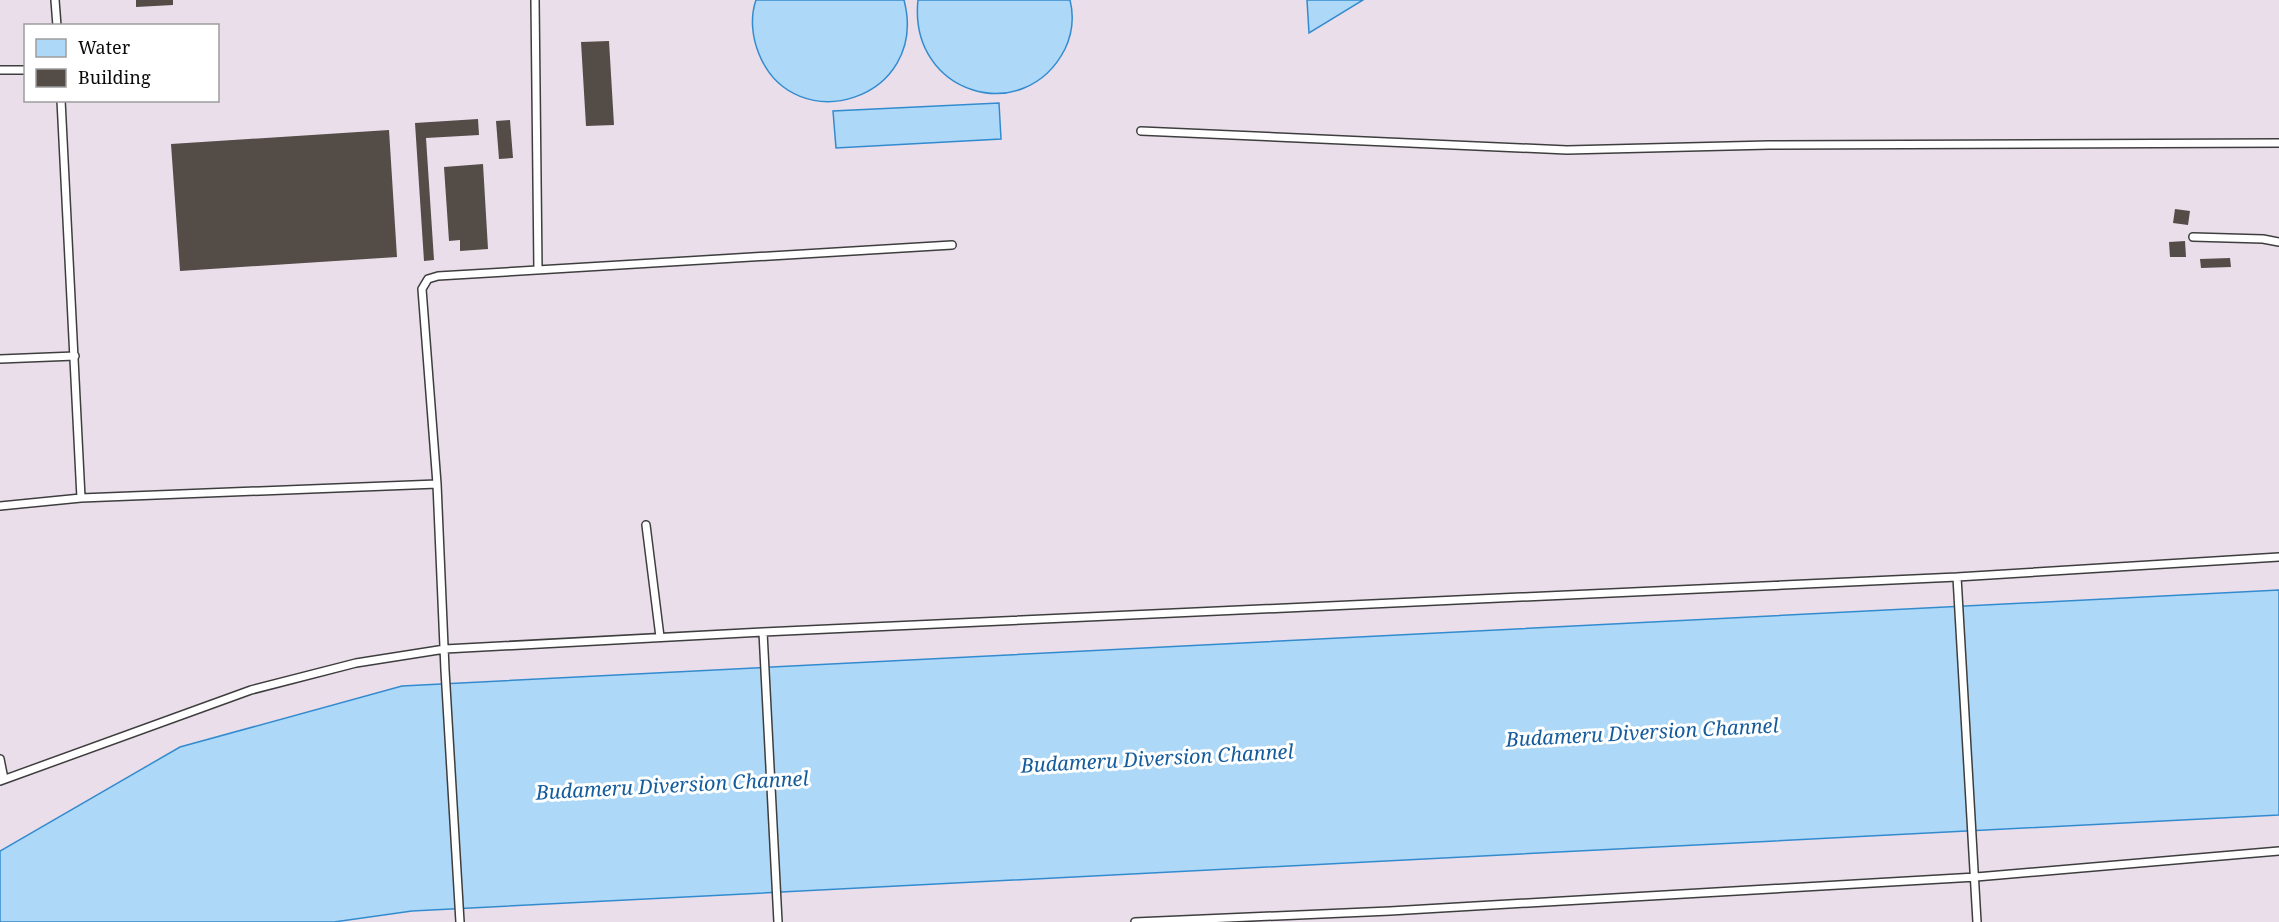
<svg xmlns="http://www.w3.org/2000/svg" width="2279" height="922" viewBox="0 0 2279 922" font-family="'Noto Serif',serif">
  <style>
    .industrial { fill: #e9deea; fill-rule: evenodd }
    .water { fill: #add8f7; stroke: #338bcf; stroke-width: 1.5 }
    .building { fill: #534c47 }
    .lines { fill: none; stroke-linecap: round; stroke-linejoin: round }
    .service-casing { stroke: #3e3e3e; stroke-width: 10 }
    .service { stroke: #fff; stroke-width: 7 }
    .labels { text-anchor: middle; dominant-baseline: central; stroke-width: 6; stroke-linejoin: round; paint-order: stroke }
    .water-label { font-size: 20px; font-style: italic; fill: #145c9d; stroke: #fff }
  </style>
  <rect width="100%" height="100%" fill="#fffbe8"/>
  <path class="industrial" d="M 0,0 L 2279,0 L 2279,922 L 0,922 ZM 26,26 L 218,26 L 218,100 L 26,100 Z"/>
  <path class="water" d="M 756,0 L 904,0 C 930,100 794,141 759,54 C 752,37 750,17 756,0 Z
    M 918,0 L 1070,0 C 1074,16 1072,34 1065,49 C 1024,129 908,94 918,0 Z
    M 1307,0 L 1363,0 L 1309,33 Z
    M 999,103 L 1001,139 L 836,148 L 833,111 Z
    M 2279,590 L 2279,815 L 412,911 L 334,922 L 0,922 L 0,851 L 180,747 L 402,686 Z"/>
  <path class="building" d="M 136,0 L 173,0 L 173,5 L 136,7 Z
    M 609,41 L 614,125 L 586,126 L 581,42 Z
    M 478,119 L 479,135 L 426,138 L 434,260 L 424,261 L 415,123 Z
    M 510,120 L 513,158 L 499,159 L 496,121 Z
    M 389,130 L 397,257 L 180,271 L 171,144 Z
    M 483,164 L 488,249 L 460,251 L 460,240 L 449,241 L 444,167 Z
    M 2175,209 L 2190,211 L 2188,225 L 2173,223 Z
    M 2185,241 L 2186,257 L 2170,257 L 2169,242 Z
    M 2230,258 L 2231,267 L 2201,268 L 2200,259 Z"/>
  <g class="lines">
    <defs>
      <path id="service" d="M 55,0 L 57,26
        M 535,0 L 538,270
        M 0,70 L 26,70
        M 61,100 L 81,498
        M 1141,131 L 1567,150 L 1769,145 L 2279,143
        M 2193,237 L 2263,239 L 2279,242
        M 0,359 L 75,356
        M 0,506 L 81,498 L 437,484
        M 646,525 L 660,637
        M 1957,577 L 1977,922
        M 763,632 L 778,922
        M 0,759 L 4,779
        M 0,781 L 251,690 L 356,663 L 445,649 L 763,632 L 1957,577 L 2279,557
        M 460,922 L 445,670 L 437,484 L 422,289 L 428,279 L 438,276 L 952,245
        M 1135,922 L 1390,911 L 1976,877 L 2279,851"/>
    </defs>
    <use href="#service" class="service-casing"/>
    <use href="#service" class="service"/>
  </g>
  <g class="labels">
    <g class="water-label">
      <text transform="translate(1642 732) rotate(-3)">Budameru Diversion Channel</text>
      <text transform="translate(1157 758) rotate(-3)">Budameru Diversion Channel</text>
      <text transform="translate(672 785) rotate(-3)">Budameru Diversion Channel</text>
    </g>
  </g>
  <rect x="24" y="24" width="195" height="78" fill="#ffffff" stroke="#9d9d9d" stroke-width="1.5"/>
  <rect x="36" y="39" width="30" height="18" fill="#add8f7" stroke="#9d9d9d" stroke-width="1.5"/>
  <text x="78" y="54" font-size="18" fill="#0b0b0b">Water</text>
  <rect x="36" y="69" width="30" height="18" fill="#534c47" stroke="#9d9d9d" stroke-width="1.5"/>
  <text x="78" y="84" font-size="18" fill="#0b0b0b">Building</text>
</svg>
